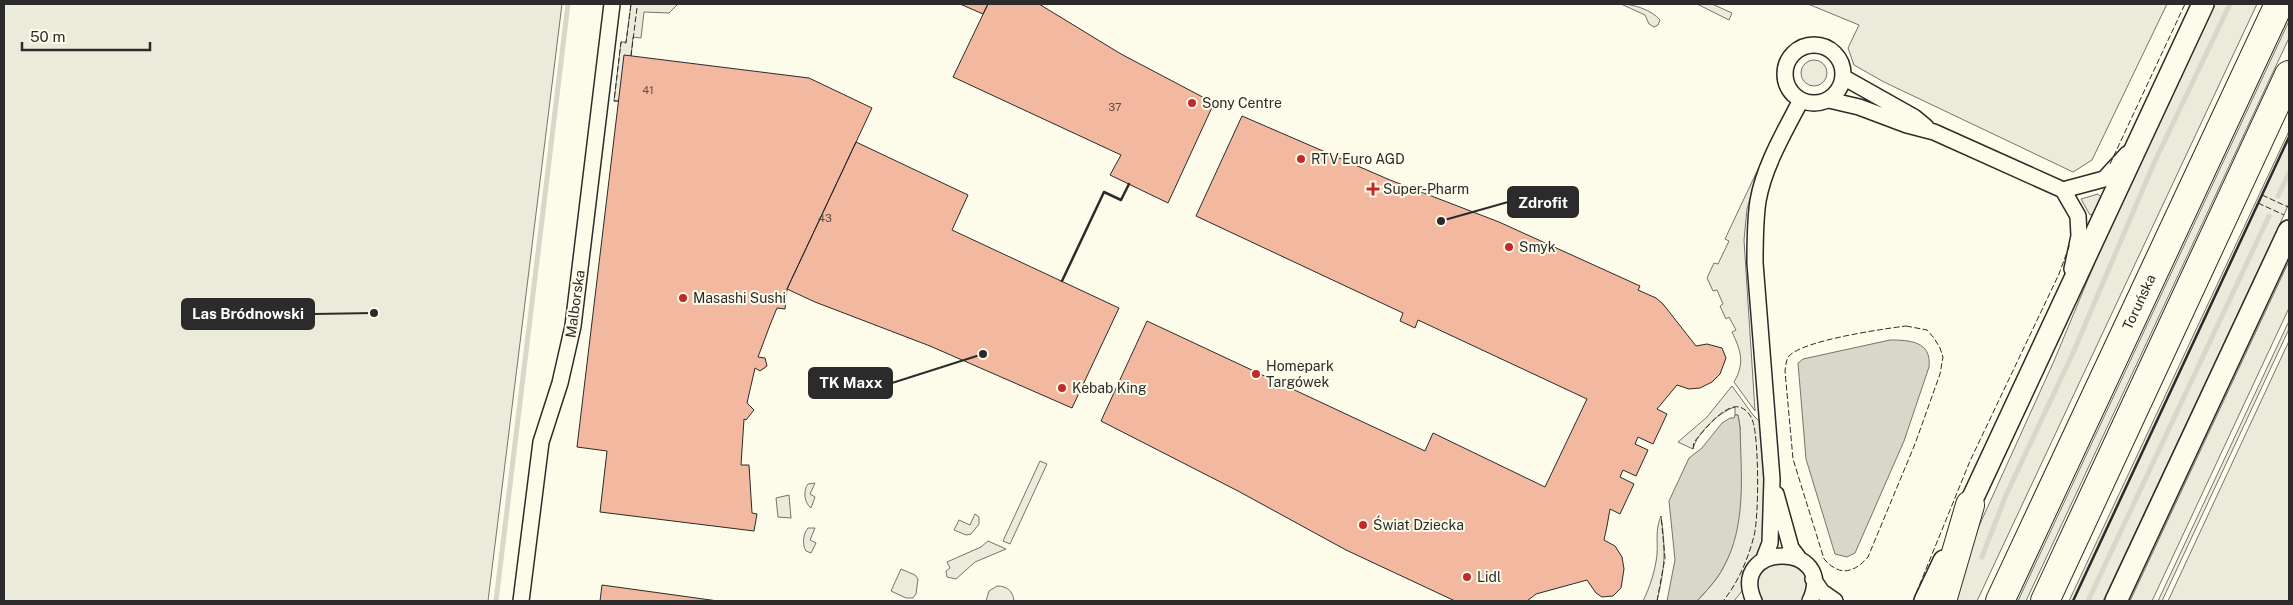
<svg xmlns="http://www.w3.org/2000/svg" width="2293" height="605" viewBox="0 0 2293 605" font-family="'Public Sans',sans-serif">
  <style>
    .green { fill: #ecebdb; stroke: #74746e }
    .water { fill: #d8d7c9; stroke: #74746e }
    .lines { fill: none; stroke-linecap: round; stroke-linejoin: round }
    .stream { stroke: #d8d7c9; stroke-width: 5 }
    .building { fill: #f2b8a0; stroke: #2b2b2b }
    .minor-casing { stroke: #2b2b2b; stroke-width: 18 }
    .secondary-casing { stroke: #2b2b2b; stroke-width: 24 }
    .motorway-casing { stroke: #2b2b2b; stroke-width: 30 }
    .minor { stroke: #fdfbea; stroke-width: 15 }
    .secondary { stroke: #fdfbea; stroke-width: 21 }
    .motorway { stroke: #fdfbea; stroke-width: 28 }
    .fence { stroke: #2b2b2b; stroke-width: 1; stroke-dasharray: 6 2.5; stroke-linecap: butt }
    .wall { stroke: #2b2b2b; stroke-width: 2.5 }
    .poi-dot { fill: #c62828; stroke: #fdfbea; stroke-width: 2 }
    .labels { text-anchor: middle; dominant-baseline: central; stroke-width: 4; stroke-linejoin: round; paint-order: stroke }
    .number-label { font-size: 11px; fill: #5d4e48 }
    .poi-label { font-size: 14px; fill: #2b2b2b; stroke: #fdfbea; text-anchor: start }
    .street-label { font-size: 14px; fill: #2b2b2b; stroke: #fdfbea }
    .leader { fill: none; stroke: #2b2b2b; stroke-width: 2 }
    .callout-dot { fill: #2b2b2b; stroke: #fdfbea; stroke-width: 2 }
    .callout { fill: #2b2b2b; stroke: #2b2b2b; stroke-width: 2 }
    .callout-label { font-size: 15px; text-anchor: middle; font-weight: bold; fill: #fff }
  </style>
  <rect width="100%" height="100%" fill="#fdfbea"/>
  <path class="green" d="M 4,4 L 562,4 L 488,601 L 4,601 Z
    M 631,4 L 678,4 L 669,13 L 644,12 L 641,38 L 633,37 L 631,56 L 619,101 L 614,101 L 621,42 L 626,42 Z
    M 1621,4 C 1633,4 1652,10 1660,20 L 1658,25 L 1654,27 L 1649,24 L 1645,15 Z
    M 1697,4 L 1712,4 L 1732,13 L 1729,20 Z
    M 1808,4 L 2167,4 L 2092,160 L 2073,172 L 1884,82 L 1854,65 L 1848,48 L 1859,25 Z
    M 2213,4 L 2257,4 L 1977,601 L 1951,601 L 1979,526 L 2054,361 L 2111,224 Z
    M 2289,21 L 2289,38 L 2026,601 L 2018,601 Z
    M1801 73a13 13 0 1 1 26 0a13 13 0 1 1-26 0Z
    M 2289,131 L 2289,203 L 2284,215 L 2103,601 L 2069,601 Z
    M 1759,167 L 1747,209 L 1744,240 L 1755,411 L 1734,382 C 1745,363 1741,351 1732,332 L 1736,330 L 1729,317 L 1726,319 L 1720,306 L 1723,304 L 1717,290 L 1713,291 L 1707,278 L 1714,263 L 1718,264 L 1729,241 L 1725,239 Z
    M 2098,194 L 2101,197 L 2093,214 L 2090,215 L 2081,199 Z
    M 2289,261 L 2289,308 L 2152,601 L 2130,601 Z
    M 2289,321 L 2289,329 L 2162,601 L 2158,601 Z
    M 2289,341 L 2289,601 L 2168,601 Z
    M 1732,386 L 1753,415 L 1767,429 L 1762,442 L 1770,441 L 1763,541 L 1759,558 L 1803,556 L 1815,601 L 1750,601 L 1746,586 L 1734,601 L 1697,601 C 1706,591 1717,580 1723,568 C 1746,524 1739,475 1740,427 L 1738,415 L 1735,415 L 1735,407 C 1719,412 1697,433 1693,449 L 1678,442 L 1707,417 Z
    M 1040,461 L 1047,464 L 1010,544 L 1003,541 Z
    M 815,483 L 810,494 L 815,497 L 811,508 C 804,503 803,490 808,484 Z
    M 789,495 L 791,518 L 778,517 L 776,498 Z
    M 975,514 L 979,517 L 979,524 L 971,534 L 966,535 L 954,530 L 959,520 L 970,525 Z
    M 1661,516 C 1666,549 1665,569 1657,601 L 1643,601 C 1650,587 1655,571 1657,555 C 1658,540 1655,530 1661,516 Z
    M 808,528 L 815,528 L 810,540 L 816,543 L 811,553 L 806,551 C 802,545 803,534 808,528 Z
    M 988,541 L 1006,549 L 975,562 L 956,579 L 947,577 L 946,571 L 950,568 L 947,562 L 981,547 Z
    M 901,569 L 915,575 L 918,579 L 916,594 L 913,598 L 906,598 L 891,591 Z
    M 997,586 C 1007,586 1013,591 1014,601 L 986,601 L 989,591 Z"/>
  <path class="water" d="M 1890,340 C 1909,340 1932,341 1929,367 L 1904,441 L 1855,553 L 1847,557 L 1835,554 L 1806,459 L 1798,363 L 1803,359 Z
    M 1735,415 L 1738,415 L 1740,427 C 1741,473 1747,526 1723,568 C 1717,580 1706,591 1697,601 L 1667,601 L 1675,560 L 1669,501 L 1689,458 L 1702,448 L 1722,423 L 1730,418 L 1734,418 Z"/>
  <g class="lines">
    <path class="stream" d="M 2278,196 L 2289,173
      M 1982,557 L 2006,495 L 2073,353 L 2154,163 L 2230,4
      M 496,601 L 568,4
      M 2088,601 L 2269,216"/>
  </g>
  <path class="building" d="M 960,4 L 988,4 L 983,14 Z
    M 988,4 L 1039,4 L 1121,54 L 1214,103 L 1168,203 L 1110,175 L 1121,155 L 953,77 Z
    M 624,55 L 809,78 L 872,108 L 787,289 L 785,309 L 777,308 L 770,325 L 758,357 L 765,358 L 767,366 L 760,371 L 755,368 L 747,403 L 754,410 L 746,420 L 744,419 L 741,465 L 749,465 L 752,513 L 757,514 L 754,531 L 600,512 L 607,451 L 577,447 Z
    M 1242,116 L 1390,180 L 1499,222 L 1640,286 L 1638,290 L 1656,298 L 1663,304 L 1696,346 L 1707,344 L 1722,348 L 1726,358 L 1720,374 L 1712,382 L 1700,388 L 1689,389 L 1677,385 L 1657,409 L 1667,414 L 1653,444 L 1638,437 L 1635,444 L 1648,450 L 1636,476 L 1623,470 L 1620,477 L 1634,484 L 1620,514 L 1610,509 L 1607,526 L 1604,540 L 1615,546 L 1622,557 L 1624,569 L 1621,588 L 1613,596 L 1602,597 L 1596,593 L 1587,580 L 1536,594 L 1527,601 L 1455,601 L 1346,550 L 1238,491 L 1101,421 L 1147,321 L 1425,451 L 1433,433 L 1545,487 L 1587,399 L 1418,320 L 1415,328 L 1400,321 L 1403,313 L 1196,216 Z
    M 856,142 L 968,195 L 952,230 L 1119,308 L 1072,408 L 930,346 L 815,302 L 787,289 Z
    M 602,585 L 718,601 L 600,601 Z"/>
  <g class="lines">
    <defs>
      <path id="minor" d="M1785 74a29 29 0 1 1 58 0a29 29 0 1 1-58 0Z
        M 1843,77 L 1914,117 L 1926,127
        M 1829,100 L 1859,107 L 1907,125 L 1934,132 L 2063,190 L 2078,216 L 2079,236 L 2072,269
        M 2063,190 L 2104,179 L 2127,154
        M 1776,494 L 1791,548 L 1800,560
        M 1763,561 L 1770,543 L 1772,479 L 1755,263 C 1755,242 1755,221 1758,201 C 1764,166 1785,131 1801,100
        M 1813,579 L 1822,592 L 1835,601
        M 521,601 L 541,442 L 560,383 L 573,326 L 612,4
        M 1754,601 C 1727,541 1838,541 1810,601"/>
      <path id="secondary" d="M 1963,519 L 2203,4
        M 1925,601 L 1944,561
        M 2116,601 L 2289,231"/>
      <path id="motorway" d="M 1942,601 L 1970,505
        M 2000,601 L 2279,4
        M 2045,601 L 2289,75"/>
    </defs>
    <use href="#minor" class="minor-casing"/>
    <use href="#secondary" class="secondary-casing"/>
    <use href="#motorway" class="motorway-casing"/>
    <use href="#minor" class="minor"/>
    <use href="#secondary" class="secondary"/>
    <use href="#motorway" class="motorway"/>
    <path class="fence" d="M 647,4 L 650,4
      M 631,56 L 637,8
      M 619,101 L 614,101 L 621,42 L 626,43 L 631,4
      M 2110,164 L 2185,4
      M 2262,195 L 2288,207
      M 2258,203 L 2284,215
      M 1906,326 L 1927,330 L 1934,338 L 1940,348 L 1943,357 L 1940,374 L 1915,444 L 1868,557 C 1853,574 1839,576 1824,559 L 1793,459 L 1785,371 C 1786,365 1786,360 1789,356 C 1804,340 1883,329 1906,326 Z
      M 1693,449 L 1694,442 C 1704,431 1719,410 1734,407 C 1743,405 1751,414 1753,422 C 1759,442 1759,516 1754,536 C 1748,559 1738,583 1723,601
      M 1657,601 L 1665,558 L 1661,516
      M 1913,601 L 1970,461 L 2059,274 L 2070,244"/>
    <path class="wall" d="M 1062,281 L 1104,192 L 1121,200 L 1129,184
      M 2073,601 L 2289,137"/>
  </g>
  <g class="poi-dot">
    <circle cx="1192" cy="103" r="5"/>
    <circle cx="1301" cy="159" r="5"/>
    <path d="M1370.5 181.5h5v5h5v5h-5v5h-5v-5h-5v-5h5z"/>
    <circle cx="1509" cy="247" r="5"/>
    <circle cx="683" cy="298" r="5"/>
    <circle cx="1256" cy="374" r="5"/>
    <circle cx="1062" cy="388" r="5"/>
    <circle cx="1363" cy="525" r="5"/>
    <circle cx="1467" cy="577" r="5"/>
  </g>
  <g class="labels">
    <g class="number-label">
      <text x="648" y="90">41</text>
      <text x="1115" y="107">37</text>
      <text x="825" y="218">43</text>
    </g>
    <g class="poi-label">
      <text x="1202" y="103">Sony Centre</text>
      <text x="1311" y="159">RTV Euro AGD</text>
      <text x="1383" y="189">Super-Pharm</text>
      <text x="1519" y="247">Smyk</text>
      <text x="693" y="298">Masashi Sushi</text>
      <text x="1266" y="366">Homepark<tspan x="1266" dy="16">Targówek</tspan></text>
      <text x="1072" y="388">Kebab King</text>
      <text x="1373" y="525">Świat Dziecka</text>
      <text x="1477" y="577">Lidl</text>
    </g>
    <g class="street-label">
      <text transform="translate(2139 302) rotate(-65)">Toruńska</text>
      <text transform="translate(575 304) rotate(-82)">Malborska</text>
    </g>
  </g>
  <path class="leader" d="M1441 221L1508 202M374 313L314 314M983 354L892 383"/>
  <g class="callout-dot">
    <circle cx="1441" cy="221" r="5"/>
    <circle cx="374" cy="313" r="5"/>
    <circle cx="983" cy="354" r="5"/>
  </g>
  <g class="callout">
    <rect x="1508" y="187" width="70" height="30" rx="5"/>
    <rect x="182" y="299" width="132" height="30" rx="5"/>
    <rect x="809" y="368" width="83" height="30" rx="5"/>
  </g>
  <g class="callout-label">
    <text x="1543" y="208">Zdrofit</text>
    <text x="248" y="319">Las Bródnowski</text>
    <text x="851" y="388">TK Maxx</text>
  </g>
  <rect width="2293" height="605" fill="none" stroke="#2b2b2b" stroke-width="10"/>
  <path d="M22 42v8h128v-8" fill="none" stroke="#2b2b2b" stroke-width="2.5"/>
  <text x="30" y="42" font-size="15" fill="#2b2b2b" stroke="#fdfbea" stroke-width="4" paint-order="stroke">50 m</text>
</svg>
